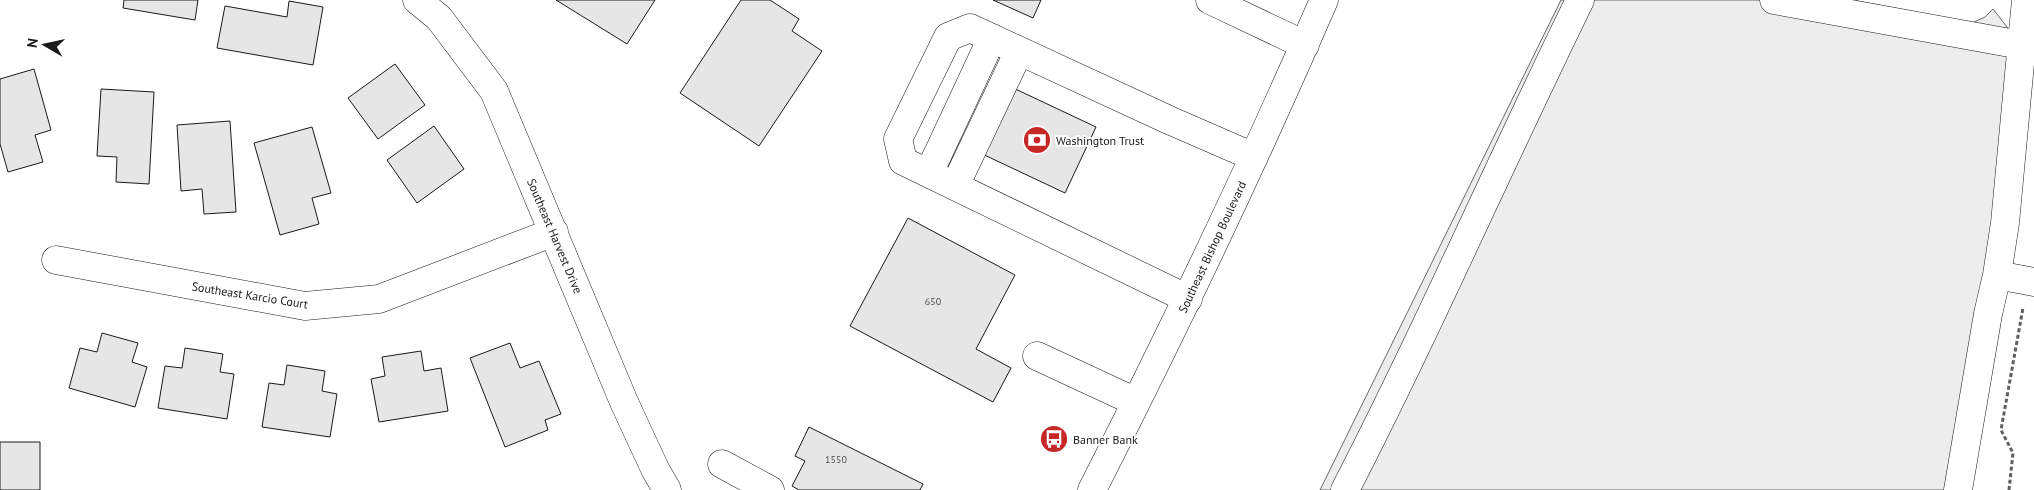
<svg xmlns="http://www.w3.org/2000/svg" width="2034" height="490" viewBox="0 0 2034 490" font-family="'PT Sans',sans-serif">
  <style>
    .parking { fill: #ededed; stroke: #6a6a6a }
    .building { fill: #e6e6e6; stroke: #1a1a1a }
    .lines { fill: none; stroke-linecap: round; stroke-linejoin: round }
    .minor-casing { stroke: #1a1a1a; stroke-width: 29 }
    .path { stroke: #5f5f5f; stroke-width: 3; stroke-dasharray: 4 2.5; stroke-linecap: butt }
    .minor { stroke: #fff; stroke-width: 28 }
    .labels { text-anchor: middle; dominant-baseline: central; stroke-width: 4; stroke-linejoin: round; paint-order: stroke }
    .number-label { font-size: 10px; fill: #4d4d4d }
    .poi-label { font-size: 12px; fill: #1a1a1a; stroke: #fff; text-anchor: start }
    .street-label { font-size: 12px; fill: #1a1a1a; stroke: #fff }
  </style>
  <rect width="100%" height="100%" fill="#fff"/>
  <path class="parking" d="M 1561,0 L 1852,0 L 1972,23 L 1985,17 L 1993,9 L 2021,45 L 1958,490 L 1320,490 Z"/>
  <path class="building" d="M 124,0 L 198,0 L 195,20 L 123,8 Z
    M 556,0 L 655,0 L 627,44 Z
    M 741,0 L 770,0 L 799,19 L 792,31 L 822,51 L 759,146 L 680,93 Z
    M 993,0 L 1041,0 L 1033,18 Z
    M 289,1 L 323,7 L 313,65 L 217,48 L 225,6 L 287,17 Z
    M 395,64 L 425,105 L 378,139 L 348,98 Z
    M 34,69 L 51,130 L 35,135 L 43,162 L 8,172 L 0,144 L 0,79 Z
    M 1009,86 L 1096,127 L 1065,193 L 978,152 Z
    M 101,89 L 154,92 L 149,184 L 116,182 L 117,157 L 97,156 Z
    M 230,121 L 236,212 L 204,214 L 202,189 L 181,191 L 177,125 Z
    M 434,126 L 464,169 L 417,203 L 387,160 Z
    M 312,127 L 331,193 L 312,198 L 319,224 L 280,235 L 254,143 Z
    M 908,218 L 1015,275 L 976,349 L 1011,368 L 993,402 L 850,326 Z
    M 102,333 L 138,343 L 132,362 L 147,367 L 135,407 L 69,388 L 80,348 L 97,352 Z
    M 510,343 L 520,368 L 539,361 L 561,414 L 545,420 L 548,430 L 505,447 L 470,358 Z
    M 185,348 L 223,354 L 220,372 L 234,374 L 227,419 L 158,408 L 165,366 L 182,368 Z
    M 421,351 L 424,371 L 441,368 L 448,411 L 379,422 L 371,379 L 385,376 L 382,357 Z
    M 287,365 L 325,371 L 322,391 L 337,394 L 330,437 L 262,427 L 269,383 L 284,385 Z
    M 809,427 L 923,484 L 920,490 L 799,490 L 792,486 L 805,461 L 795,456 Z
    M 0,442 L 40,442 L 40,490 L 0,490 Z"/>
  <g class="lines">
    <defs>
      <path id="minor" d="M 417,0 L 439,18 L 494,91 L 624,402 L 655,469 L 667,490
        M 1210,0 L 1305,45
        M 1774,0 L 2021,45
        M 929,173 L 992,38
        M 955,186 L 1019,51
        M 56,260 L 305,306 L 379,299 L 554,232
        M 1997,275 L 2034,282
        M 1188,299 L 903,161 L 898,139 L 948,37 L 970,28 L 1169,120 L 1254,157
        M 1037,356 L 1136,402
        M 722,464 L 770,490
        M 1092,490 C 1174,329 1252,166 1324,0
        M 1345,490 C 1428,329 1500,163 1580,0
        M 1958,490 L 1988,314 L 1997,275 L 2005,223 L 2026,0"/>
    </defs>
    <use href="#minor" class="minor-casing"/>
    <path class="path" d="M 2009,490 L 2013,453 L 2001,430 L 2023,308"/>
    <use href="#minor" class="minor"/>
  </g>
  <defs>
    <symbol id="bank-disc" viewBox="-11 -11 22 22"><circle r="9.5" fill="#c62828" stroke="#fff"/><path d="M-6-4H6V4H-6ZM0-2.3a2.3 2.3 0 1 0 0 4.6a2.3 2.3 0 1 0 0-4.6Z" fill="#fff"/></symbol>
    <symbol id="bus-disc" viewBox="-11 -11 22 22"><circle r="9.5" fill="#c62828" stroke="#fff"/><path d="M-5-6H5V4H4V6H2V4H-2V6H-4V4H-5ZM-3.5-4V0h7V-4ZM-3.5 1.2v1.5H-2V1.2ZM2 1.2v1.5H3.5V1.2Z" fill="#fff"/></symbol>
  </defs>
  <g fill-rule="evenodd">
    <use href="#bank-disc" x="1021" y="124" width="32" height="32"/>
    <use href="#bus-disc" x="1038" y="423" width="32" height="32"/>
  </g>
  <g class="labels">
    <g class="number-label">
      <text x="933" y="301">650</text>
      <text x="836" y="459">1550</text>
    </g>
    <g class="poi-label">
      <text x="1056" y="140">Washington Trust</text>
      <text x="1073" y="439">Banner Bank</text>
    </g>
    <g class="street-label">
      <text transform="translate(555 236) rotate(67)">Southeast Harvest Drive</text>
      <text transform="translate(1212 247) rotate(-65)">Southeast Bishop Boulevard</text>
      <text transform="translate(250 295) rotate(9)">Southeast Karcio Court</text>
    </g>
  </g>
  <g transform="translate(45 45) rotate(279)" stroke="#ffffff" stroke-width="4" paint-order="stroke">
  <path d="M0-4L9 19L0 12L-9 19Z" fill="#1a1a1a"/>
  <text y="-8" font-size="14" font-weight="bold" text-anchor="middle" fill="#1a1a1a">N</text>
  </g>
</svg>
